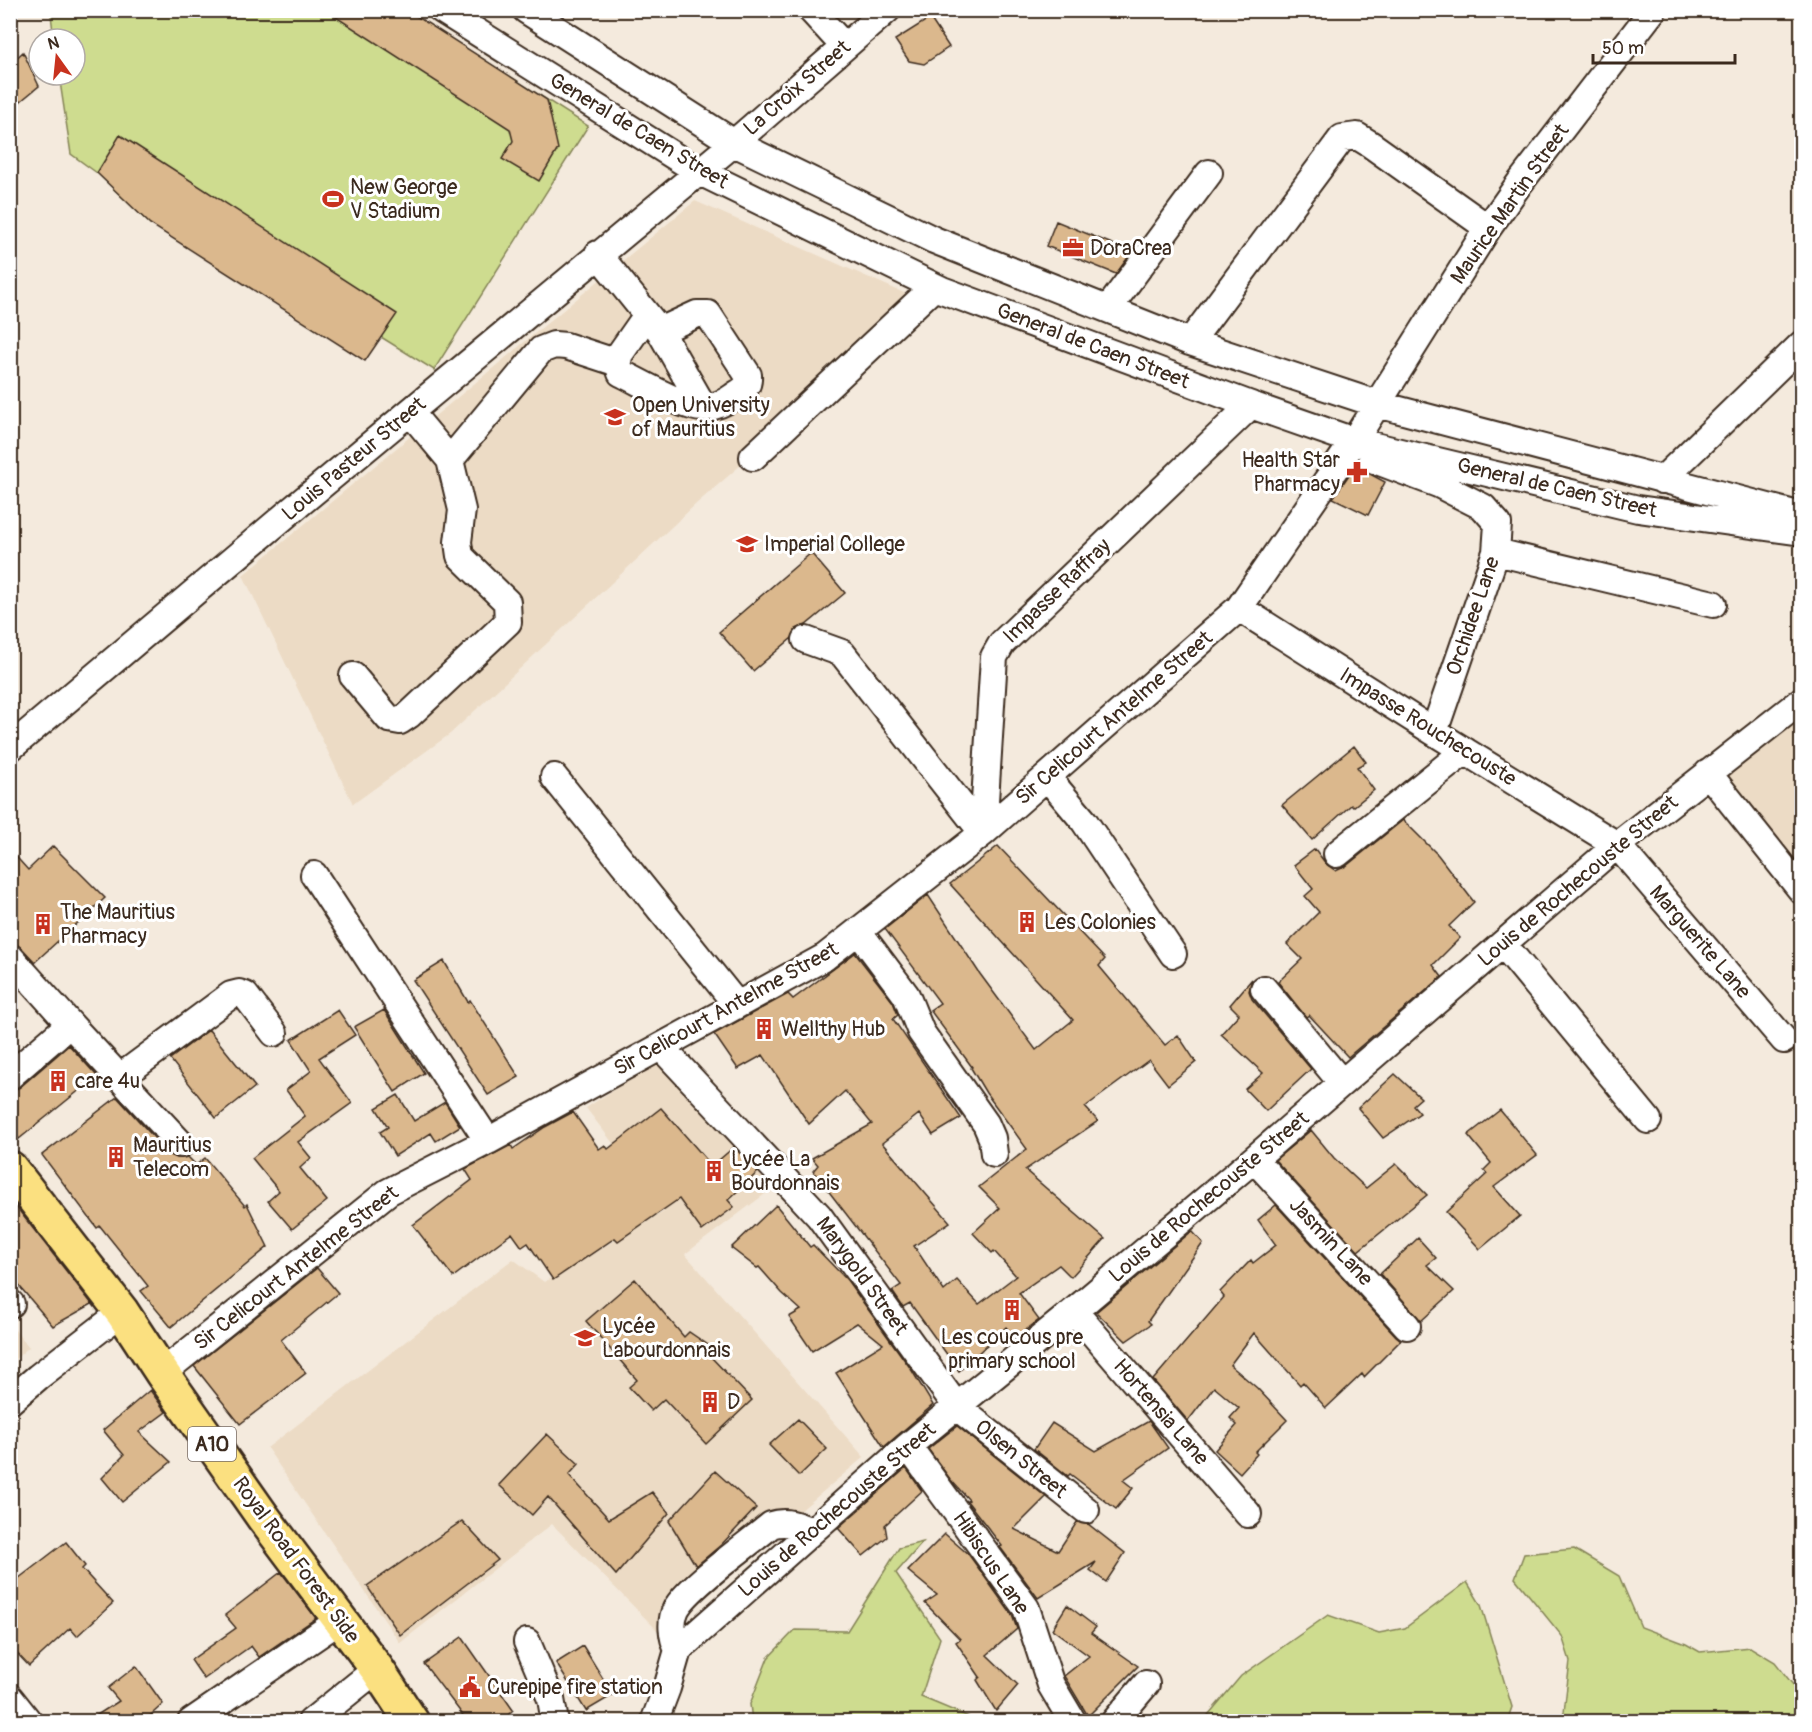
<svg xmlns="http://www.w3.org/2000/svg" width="1812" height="1732" viewBox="0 0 1812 1732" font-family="Pangolin,sans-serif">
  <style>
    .built { fill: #ecdbc5 }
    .green { fill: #cedc8f; stroke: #848356; stroke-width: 1.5 }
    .building { fill: #dbb88d; stroke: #3b2a1e; stroke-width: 1.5 }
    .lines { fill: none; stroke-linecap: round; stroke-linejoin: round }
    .minor-casing { stroke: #3b2a1e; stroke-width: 30 }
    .major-casing { stroke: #3b2a1e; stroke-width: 38 }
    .minor { stroke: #fff; stroke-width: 26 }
    .major { stroke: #fbe080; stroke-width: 33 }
    .labels { text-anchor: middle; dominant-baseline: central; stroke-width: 6; stroke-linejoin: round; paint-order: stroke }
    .shield { fill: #fff; stroke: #766a62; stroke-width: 1.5 }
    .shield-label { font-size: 20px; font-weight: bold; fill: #3b2a1e }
    .street-label { font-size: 21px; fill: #3b2a1e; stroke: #fff }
    .poi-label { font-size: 21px; fill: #3b2a1e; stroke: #fff; text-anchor: start }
  </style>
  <rect width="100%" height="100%" fill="#f4eadd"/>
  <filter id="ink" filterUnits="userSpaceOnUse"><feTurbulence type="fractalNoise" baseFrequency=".0167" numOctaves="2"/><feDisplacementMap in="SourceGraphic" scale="12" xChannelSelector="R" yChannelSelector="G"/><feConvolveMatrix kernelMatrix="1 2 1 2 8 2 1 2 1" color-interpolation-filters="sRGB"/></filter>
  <g filter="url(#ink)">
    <path class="built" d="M 695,201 L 929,304 L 896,330 L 696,504 L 450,734 L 353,804 L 243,575 Z
      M 1801,701 L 1801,886 L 1710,772 Z
      M 664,1057 L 781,1182 L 685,1254 L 864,1457 L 658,1631 L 552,1524 L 400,1643 L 267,1448 L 513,1259 L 544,1282 L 665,1211 L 586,1108 Z
      M 10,1324 L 29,1347 L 11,1363 L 10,1363 Z"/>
    <path class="green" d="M 54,10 L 407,11 L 588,126 L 434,370 L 381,337 L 150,224 L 97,173 L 71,154 L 59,75 L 75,75 L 75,39 L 54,39 L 51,15 Z
      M 923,1542 L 896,1573 L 940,1638 L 921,1697 L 969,1717 L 970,1721 L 752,1721 L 750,1704 L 768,1658 L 795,1630 L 847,1631 L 899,1548 Z
      M 1574,1549 L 1619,1576 L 1641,1627 L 1686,1644 L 1700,1652 L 1750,1647 L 1775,1662 L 1801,1695 L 1801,1721 L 1558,1721 L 1564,1712 L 1570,1661 L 1562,1636 L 1515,1578 L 1524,1554 Z
      M 1467,1582 L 1481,1605 L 1512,1707 L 1507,1721 L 1203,1721 L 1241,1676 L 1328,1615 L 1379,1633 L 1405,1628 Z"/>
    <path class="building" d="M 325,10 L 407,10 L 547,100 L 558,149 L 539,181 L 502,159 L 513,141 L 510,129 Z
      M 930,18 L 949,47 L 924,64 L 909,61 L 895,40 Z
      M 23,52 L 39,86 L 10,110 L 10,64 Z
      M 120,135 L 397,314 L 365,361 L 150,224 L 97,173 Z
      M 1056,221 L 1132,252 L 1116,274 L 1046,246 Z
      M 1355,466 L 1385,482 L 1368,515 L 1333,498 Z
      M 811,553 L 845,593 L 806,625 L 796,629 L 792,638 L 753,671 L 719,632 Z
      M 1354,746 L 1366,762 L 1357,767 L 1374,790 L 1353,807 L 1351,805 L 1312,840 L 1282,805 Z
      M 1403,820 L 1438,855 L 1474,902 L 1449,926 L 1460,938 L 1433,965 L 1442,977 L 1348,1057 L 1309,1015 L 1306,1017 L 1278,982 L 1302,959 L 1287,944 L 1319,912 L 1305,896 L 1313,889 L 1294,865 L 1315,849 L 1326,864 L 1336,871 L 1346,866 Z
      M 53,846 L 105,898 L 35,962 L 21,947 L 10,942 L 10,850 L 28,870 Z
      M 998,846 L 1105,959 L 1099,966 L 1165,1045 L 1178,1035 L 1196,1062 L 1168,1085 L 1149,1060 L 1085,1107 L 1098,1121 L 1025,1170 L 1105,1239 L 1071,1277 L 1059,1265 L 1019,1293 L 1039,1320 L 1015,1338 L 1006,1327 L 959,1371 L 910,1303 L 903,1307 L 892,1291 L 901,1285 L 813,1171 L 818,1165 L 812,1158 L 872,1124 L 845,1091 L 809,1124 L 763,1055 L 738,1069 L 714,1034 L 788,994 L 793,999 L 855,953 L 893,1002 L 898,1015 L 893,1019 L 961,1118 L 933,1135 L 919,1114 L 882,1143 L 950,1222 L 914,1246 L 944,1291 L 957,1280 L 979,1304 L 1016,1276 L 994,1251 L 992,1253 L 973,1233 L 1000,1208 L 979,1187 L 1027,1149 L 986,1093 L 971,1068 L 972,1067 L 930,1010 L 940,1003 L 885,929 L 928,895 L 980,974 L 1036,1050 L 1073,1020 L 950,884 Z
      M 444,961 L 468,1002 L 470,1000 L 519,1077 L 488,1095 L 413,980 Z
      M 1252,979 L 1249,991 L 1252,999 L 1311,1069 L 1266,1111 L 1245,1089 L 1263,1073 L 1221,1034 L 1239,1014 L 1230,1005 Z
      M 338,1010 L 355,1035 L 319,1058 L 352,1103 L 298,1142 L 311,1158 L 300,1168 L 327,1201 L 292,1229 L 268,1201 L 279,1191 L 252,1158 L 305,1116 L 286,1090 L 311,1071 L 291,1040 Z
      M 384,1010 L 424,1073 L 395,1092 L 354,1027 Z
      M 209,1030 L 255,1087 L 216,1118 L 170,1059 Z
      M 69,1045 L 97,1076 L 19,1139 L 10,1128 L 10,1092 L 20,1087 Z
      M 1395,1074 L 1421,1098 L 1413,1105 L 1420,1113 L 1383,1138 L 1358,1108 Z
      M 398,1095 L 414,1121 L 445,1102 L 460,1126 L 436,1141 L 431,1133 L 395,1156 L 380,1132 L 388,1127 L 376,1108 Z
      M 117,1097 L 170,1155 L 177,1158 L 188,1157 L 196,1165 L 205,1158 L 245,1206 L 247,1204 L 268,1247 L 171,1327 L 141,1291 L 148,1286 L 100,1226 L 97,1228 L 42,1155 Z
      M 661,1108 L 712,1166 L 734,1147 L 758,1172 L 728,1200 L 734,1207 L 702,1231 L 679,1199 L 618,1241 L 615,1238 L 553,1280 L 528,1243 L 522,1247 L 512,1233 L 453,1277 L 413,1225 L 472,1180 L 465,1169 L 511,1145 L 513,1149 L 545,1127 L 573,1112 L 599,1149 L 605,1145 L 608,1149 Z
      M 1500,1110 L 1537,1155 L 1494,1187 L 1520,1216 L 1480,1249 L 1446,1212 L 1487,1174 L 1484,1170 L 1491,1163 L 1468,1135 Z
      M 1311,1130 L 1334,1158 L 1366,1188 L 1396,1164 L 1427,1195 L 1358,1251 L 1275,1160 Z
      M 10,1199 L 92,1304 L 53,1326 L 10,1275 Z
      M 776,1205 L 810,1247 L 813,1245 L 847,1280 L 911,1369 L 933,1405 L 884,1447 L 836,1373 L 883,1344 L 857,1323 L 812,1351 L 789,1317 L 801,1310 L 782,1293 L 759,1267 L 757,1268 L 731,1248 Z
      M 1276,1205 L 1396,1336 L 1401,1340 L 1364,1377 L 1362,1374 L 1326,1408 L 1303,1382 L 1300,1385 L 1254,1333 L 1230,1365 L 1257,1388 L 1287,1420 L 1255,1452 L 1257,1454 L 1240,1473 L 1215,1450 L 1237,1425 L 1230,1418 L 1239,1408 L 1214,1387 L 1188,1421 L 1153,1380 L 1224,1297 L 1220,1292 L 1251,1260 L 1253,1263 L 1276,1245 L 1258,1220 Z
      M 1192,1231 L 1203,1243 L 1148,1321 L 1151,1324 L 1126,1341 L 1096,1312 Z
      M 1418,1238 L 1436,1258 L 1427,1265 L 1454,1291 L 1421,1321 L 1380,1274 Z
      M 317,1268 L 338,1293 L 281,1340 L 306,1373 L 240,1424 L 194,1366 Z
      M 635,1279 L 684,1337 L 689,1332 L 717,1351 L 711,1357 L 752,1400 L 706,1444 L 664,1399 L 651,1411 L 629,1387 L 637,1380 L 586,1321 Z
      M 150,1390 L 166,1412 L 139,1432 L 171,1462 L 122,1502 L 102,1478 L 124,1455 L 103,1430 Z
      M 798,1419 L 827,1449 L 799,1476 L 769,1445 Z
      M 1149,1421 L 1168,1448 L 1123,1480 L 1133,1488 L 1116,1509 L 1070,1474 L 1068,1476 L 1034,1449 L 1052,1423 L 1096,1451 Z
      M 957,1426 L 1046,1497 L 1014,1529 L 1058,1551 L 1077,1522 L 1088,1524 L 1125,1553 L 1106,1582 L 1090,1570 L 1096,1562 L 1038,1598 L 1000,1547 L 1002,1546 L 967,1501 L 969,1500 L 950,1479 L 928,1449 Z
      M 547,1434 L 579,1464 L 569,1475 L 609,1519 L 652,1492 L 669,1513 L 616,1575 L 548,1497 L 532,1515 L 499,1485 Z
      M 906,1468 L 922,1491 L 885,1525 L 887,1537 L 863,1556 L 838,1528 Z
      M 715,1471 L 756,1508 L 722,1544 L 696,1566 L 669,1521 Z
      M 462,1521 L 498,1560 L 400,1635 L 367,1586 Z
      M 945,1534 L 969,1555 L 1012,1615 L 1017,1629 L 987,1655 L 1018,1685 L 996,1711 L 977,1680 L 980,1677 L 956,1642 L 960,1639 L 925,1603 L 937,1595 L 908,1571 Z
      M 66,1542 L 85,1566 L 82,1569 L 113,1603 L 77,1636 L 70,1628 L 29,1666 L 10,1646 L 10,1585 Z
      M 281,1572 L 316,1618 L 259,1657 L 251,1646 L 204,1679 L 191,1660 L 236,1628 L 225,1615 Z
      M 1067,1605 L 1096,1627 L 1091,1633 L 1138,1666 L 1088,1716 L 1064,1676 L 1089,1656 L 1052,1629 Z
      M 462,1637 L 513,1710 L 501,1722 L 468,1722 L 424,1664 Z
      M 583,1646 L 613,1695 L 586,1711 L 556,1663 Z
      M 136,1666 L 163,1704 L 143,1722 L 86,1722 L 119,1701 L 108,1688 Z"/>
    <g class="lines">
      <defs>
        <path id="minor" d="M 442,10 L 698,171 L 942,290 L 1251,405 L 1354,441 L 1638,509 L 1802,532
          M 526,10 L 734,143 L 934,240 L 1190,342 L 1377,404 L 1802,516
          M 811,10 L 844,46
          M 598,254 L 660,331 L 704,408
          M 1108,309 L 1209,173
          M 647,315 L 619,355 L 618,363 L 621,373 C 640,382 683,408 703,408 C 715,407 725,403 734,396 C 743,390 749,388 748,375 L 708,314 L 697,314 L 660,331
          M 1190,342 L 1342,138 L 1357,136 L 1370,144 L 1488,228
          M 753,457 L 934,287
          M 1372,459 L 1438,484 L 1483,507 L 1498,524 L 1496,552 L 1434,732
          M 450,460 L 541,350 L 554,345 L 566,346 L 618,363
          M 1662,480 L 1802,344
          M 1496,552 L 1713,604
          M 1239,608 L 1434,732 L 1617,845 L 1784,1040
          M 806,640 L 842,653 L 983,833
          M 353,676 L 389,719 L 400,721 L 409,715 L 508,622 L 507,602 L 460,556 L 458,542 L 462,510 L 450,460 L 410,412
          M 10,748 L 287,514 L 734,143 L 887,10
          M 1708,773 L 1802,891
          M 554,777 L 737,1005
          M 1047,777 L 1084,821 L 1173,954
          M 983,833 L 994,657 L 1002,643 L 1251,405
          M 1337,854 L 1465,751
          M 314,875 L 488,1141
          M 859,932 L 906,995 L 921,1032 L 986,1124 L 992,1138 L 994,1154
          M 1503,944 L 1648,1120
          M 10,957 L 70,1024 L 10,1076
          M 1264,989 L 1342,1083
          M 70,1024 L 181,1144
          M 661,1047 L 819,1216 L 957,1407 L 1086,1510
          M 119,1078 L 231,995 L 239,993 L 245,995 L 274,1033
          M 1254,1159 L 1407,1326
          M 10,1303 L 11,1304
          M 1074,1311 L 1248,1514
          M 162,1373 L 388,1192 L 488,1141 L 825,957 L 983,833 L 1239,608 L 1354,441 L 1488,228 L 1519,184 L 1653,10
          M 10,1401 L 38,1377 L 122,1312
          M 908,1446 L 1026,1608 L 1051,1685 L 1073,1722
          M 527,1642 L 551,1699 L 555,1722
          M 678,1650 C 672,1637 670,1621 676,1609 C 687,1587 750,1543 771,1525 C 786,1520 798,1525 811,1531
          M 10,1698 L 29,1722
          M 191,1722 L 340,1620
          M 311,1722 L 377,1669
          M 654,1722 L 667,1688 L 678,1650 L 908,1446 L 1074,1311 L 1254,1159 L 1617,845 L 1802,700
          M 1114,1722 L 1146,1684"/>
        <path id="major" d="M 10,1168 L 122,1312 L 162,1373 L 263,1517 L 377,1669 L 412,1722"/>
      </defs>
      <use href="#minor" class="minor-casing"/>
      <use href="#major" class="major-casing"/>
      <use href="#minor" class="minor"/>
      <use href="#major" class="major"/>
    </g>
  </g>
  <defs>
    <symbol id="stadium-bare" viewBox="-9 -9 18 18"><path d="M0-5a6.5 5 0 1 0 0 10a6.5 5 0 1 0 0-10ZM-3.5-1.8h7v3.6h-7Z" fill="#c8321e" stroke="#fff" stroke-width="2.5" paint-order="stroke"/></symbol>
    <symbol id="office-bare" viewBox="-9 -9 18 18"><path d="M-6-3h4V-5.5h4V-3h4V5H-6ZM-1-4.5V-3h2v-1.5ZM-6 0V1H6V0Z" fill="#c8321e" stroke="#fff" stroke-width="2.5" paint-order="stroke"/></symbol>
    <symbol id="university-bare" viewBox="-9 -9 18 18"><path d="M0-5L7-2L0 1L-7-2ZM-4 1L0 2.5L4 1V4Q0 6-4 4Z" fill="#c8321e" stroke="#fff" stroke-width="2.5" paint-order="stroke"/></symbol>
    <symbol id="pharmacy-bare" viewBox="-9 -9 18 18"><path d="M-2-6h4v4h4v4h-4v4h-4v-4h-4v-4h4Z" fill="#c8321e" stroke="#fff" stroke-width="2.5" paint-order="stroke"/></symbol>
    <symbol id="building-bare" viewBox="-9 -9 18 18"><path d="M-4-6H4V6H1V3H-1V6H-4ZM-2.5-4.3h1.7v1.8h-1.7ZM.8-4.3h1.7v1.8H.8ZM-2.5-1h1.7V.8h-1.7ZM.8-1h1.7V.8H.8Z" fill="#c8321e" stroke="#fff" stroke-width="2.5" paint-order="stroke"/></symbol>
    <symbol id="school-bare" viewBox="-9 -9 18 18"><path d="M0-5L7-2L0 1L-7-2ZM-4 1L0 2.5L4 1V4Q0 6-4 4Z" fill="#c8321e" stroke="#fff" stroke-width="2.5" paint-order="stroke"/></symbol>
    <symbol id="civic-bare" viewBox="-9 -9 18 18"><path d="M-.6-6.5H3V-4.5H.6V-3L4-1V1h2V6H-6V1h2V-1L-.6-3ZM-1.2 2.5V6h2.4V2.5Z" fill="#c8321e" stroke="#fff" stroke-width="2.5" paint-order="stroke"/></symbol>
  </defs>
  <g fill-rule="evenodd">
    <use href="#stadium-bare" x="318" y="184" width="30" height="30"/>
    <use href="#office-bare" x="1058" y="233" width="30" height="30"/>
    <use href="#university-bare" x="600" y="402" width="30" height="30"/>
    <use href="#pharmacy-bare" x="1342" y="457" width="30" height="30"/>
    <use href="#university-bare" x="732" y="529" width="30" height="30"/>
    <use href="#building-bare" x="1012" y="907" width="30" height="30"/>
    <use href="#building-bare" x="28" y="909" width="30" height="30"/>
    <use href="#building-bare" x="749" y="1014" width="30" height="30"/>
    <use href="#building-bare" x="43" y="1066" width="30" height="30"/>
    <use href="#building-bare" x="101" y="1142" width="30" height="30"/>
    <use href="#building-bare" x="699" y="1156" width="30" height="30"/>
    <use href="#building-bare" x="997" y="1295" width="30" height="30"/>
    <use href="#school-bare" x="570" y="1323" width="30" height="30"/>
    <use href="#building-bare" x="695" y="1387" width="30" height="30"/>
    <use href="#civic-bare" x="455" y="1672" width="30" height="30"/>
  </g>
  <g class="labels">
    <rect class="shield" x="188" y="1427" width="48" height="34" rx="4.5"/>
    <g class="shield-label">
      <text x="212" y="1444">A10</text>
    </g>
    <g class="street-label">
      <text transform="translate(797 88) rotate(-41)">La Croix Street</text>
      <text transform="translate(639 131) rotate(31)">General de Caen Street</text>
      <text transform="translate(1510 204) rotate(-55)">Maurice Martin Street</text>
      <text transform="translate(1093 346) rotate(21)">General de Caen Street</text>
      <text transform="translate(354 459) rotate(-40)">Louis Pasteur Street</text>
      <text transform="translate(1557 488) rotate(13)">General de Caen Street</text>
      <text transform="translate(1057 591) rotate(-44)">Impasse Raffray</text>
      <text transform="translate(1473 616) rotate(-71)">Orchidee Lane</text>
      <text transform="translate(1114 718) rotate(-41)">Sir Celicourt Antelme Street</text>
      <text transform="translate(1428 727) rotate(32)">Impasse Rouchecouste</text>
      <text transform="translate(1578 881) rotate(-40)">Louis de Rochecouste Street</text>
      <text transform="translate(1700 942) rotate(49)">Marguerite Lane</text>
      <text transform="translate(726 1009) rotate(-29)">Sir Celicourt Antelme Street</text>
      <text transform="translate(1209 1197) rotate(-40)">Louis de Rochecouste Street</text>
      <text transform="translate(1331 1242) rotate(47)">Jasmin Lane</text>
      <text transform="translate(296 1268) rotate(-38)">Sir Celicourt Antelme Street</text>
      <text transform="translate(862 1276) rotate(54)">Marygold Street</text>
      <text transform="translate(1161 1412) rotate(49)">Hortensia Lane</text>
      <text transform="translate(1021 1459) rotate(39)">Olsen Street</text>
      <text transform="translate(837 1510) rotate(-41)">Louis de Rochecouste Street</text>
      <text transform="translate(296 1560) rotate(54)">Royal Road Forest Side</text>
      <text transform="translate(991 1563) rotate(56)">Hibiscus Lane</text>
    </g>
    <g class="poi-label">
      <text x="350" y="187">New George<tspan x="350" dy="24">V Stadium</tspan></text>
      <text x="1090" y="248">DoraCrea</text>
      <text x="632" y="405">Open University<tspan x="632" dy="24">of Mauritius</tspan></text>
      <text x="1340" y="460" text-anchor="end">Health Star<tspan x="1340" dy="24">Pharmacy</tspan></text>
      <text x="764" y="544">Imperial College</text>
      <text x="60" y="912">The Mauritius<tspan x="60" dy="24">Pharmacy</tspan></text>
      <text x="1044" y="922">Les Colonies</text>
      <text x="781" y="1029">Wellthy Hub</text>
      <text x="75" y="1081">care 4u</text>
      <text x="133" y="1145">Mauritius<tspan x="133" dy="24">Telecom</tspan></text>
      <text x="731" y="1159">Lycée La<tspan x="731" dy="24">Bourdonnais</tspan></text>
      <text x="602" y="1326">Lycée<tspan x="602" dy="24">Labourdonnais</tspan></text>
      <text x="1012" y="1337" text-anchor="middle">Les coucous pre<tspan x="1012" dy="24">primary school</tspan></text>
      <text x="727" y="1402">D</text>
      <text x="487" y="1687">Curepipe fire station</text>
    </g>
  </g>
  <rect width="1812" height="1732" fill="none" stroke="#fff" stroke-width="36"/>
  <rect x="18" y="18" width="1776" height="1696" fill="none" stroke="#3b2a1e" stroke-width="2" filter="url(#ink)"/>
  <g transform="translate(57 57) rotate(345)"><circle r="28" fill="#ffffff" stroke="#b1aaa5" stroke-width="1.5"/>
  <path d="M0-4.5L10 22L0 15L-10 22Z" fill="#c8321e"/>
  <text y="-9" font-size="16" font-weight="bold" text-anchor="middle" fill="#3b2a1e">N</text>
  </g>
  <path d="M1593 54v9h142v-9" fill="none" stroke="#3b2a1e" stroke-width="3"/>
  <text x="1602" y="54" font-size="18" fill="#3b2a1e" stroke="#ffffff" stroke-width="4.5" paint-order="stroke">50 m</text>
</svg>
